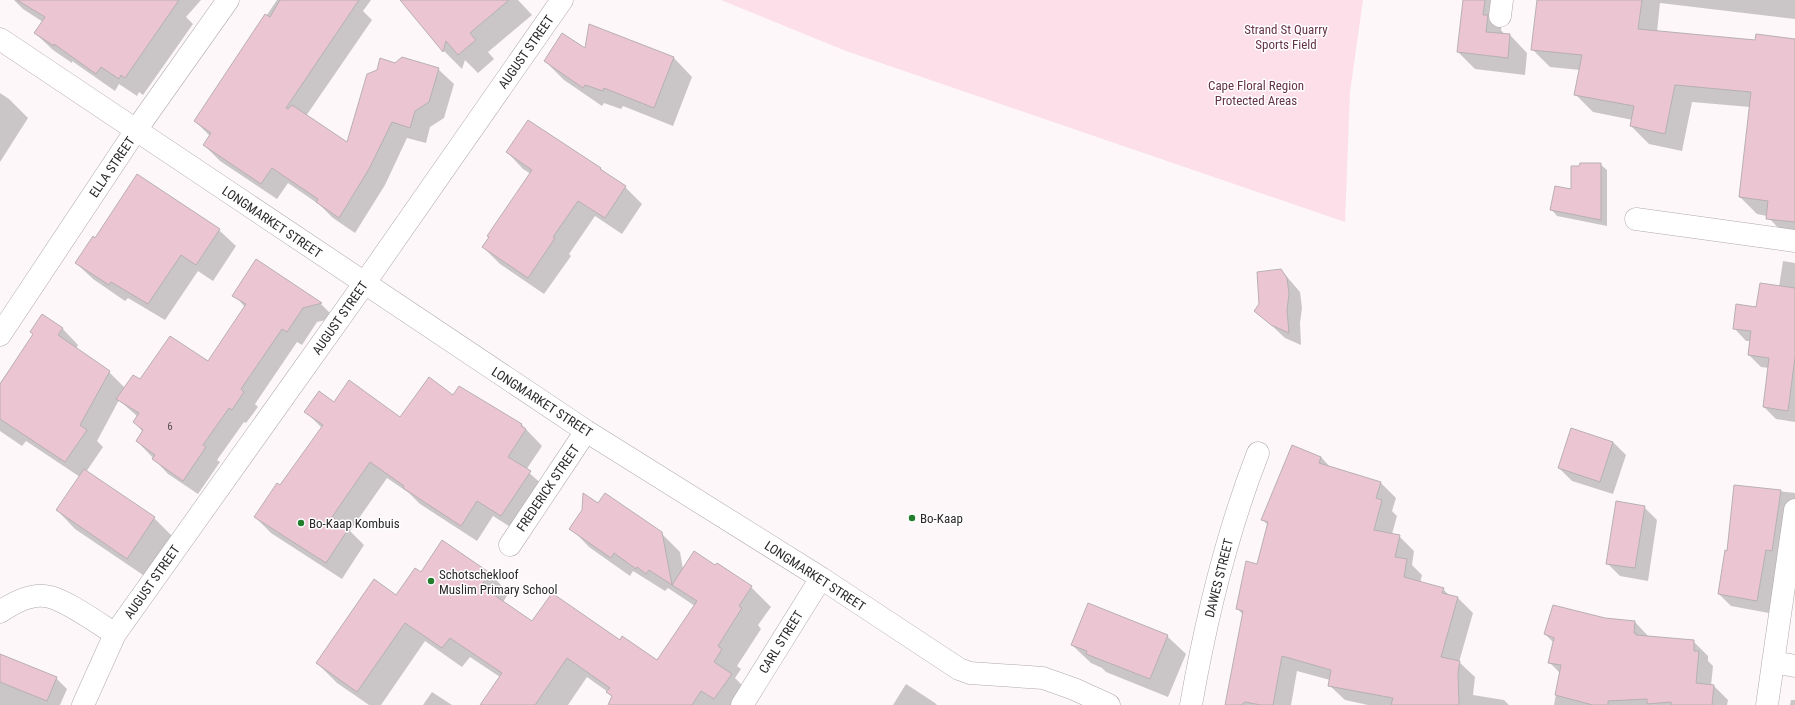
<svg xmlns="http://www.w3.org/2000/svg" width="1795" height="705" viewBox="0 0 1795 705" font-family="'Roboto Condensed',sans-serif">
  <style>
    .green { fill: #fcdfe9 }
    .shadow { fill: #0003 }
    .building { fill: #ecc5d3; stroke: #b7b0b2 }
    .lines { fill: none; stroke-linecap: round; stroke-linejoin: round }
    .minor-casing { stroke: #b0a9ab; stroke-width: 23 }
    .minor { stroke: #fff; stroke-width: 22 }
    .poi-dot { fill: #227e2d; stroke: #fff; stroke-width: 1.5 }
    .labels { text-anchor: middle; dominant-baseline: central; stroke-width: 3; stroke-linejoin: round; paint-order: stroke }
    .number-label { font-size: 11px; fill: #5b5054 }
    .park-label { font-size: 13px; fill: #663348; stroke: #fff }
    .street-label { font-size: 13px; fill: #2b2929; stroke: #fff }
    .poi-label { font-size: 13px; fill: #2b2929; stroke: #fff; text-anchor: start }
  </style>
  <rect width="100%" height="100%" fill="#fdf7f9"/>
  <path class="green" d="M 721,0 L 1363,0 L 1350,92 L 1345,222 L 846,51 Z"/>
  <path class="shadow" d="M 14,0 L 201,0 L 186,17 L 193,24 L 143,95 L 139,92 L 137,96 L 119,84 L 115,91 L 72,61 L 72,63 L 53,50 L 35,33 L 43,22 L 23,9 Z
    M 277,0 L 371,0 L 363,11 L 372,20 L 306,116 L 348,144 L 395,64 L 438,69 L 454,84 L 444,118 L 430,127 L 426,143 L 407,138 L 385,185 L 355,233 L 333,218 L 320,205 L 288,183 L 277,199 L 220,161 L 204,145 L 210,136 L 195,121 Z
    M 418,0 L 518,0 L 532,15 L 488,52 L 494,59 L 478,73 L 465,60 L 462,69 L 444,51 L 408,8 Z
    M 1464,0 L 1504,0 L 1501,30 L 1505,35 L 1510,35 L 1527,53 L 1525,75 L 1475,69 L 1458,52 Z
    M 1538,0 L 1795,0 L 1795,19 L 1660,3 L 1657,32 L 1756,42 L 1795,40 L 1795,235 L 1784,234 L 1767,216 L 1757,214 L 1740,197 L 1750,107 L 1692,102 L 1682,151 L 1649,144 L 1631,126 L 1633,120 L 1593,112 L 1575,94 L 1580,70 L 1550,67 L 1532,49 Z
    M 590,25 L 674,58 L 692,77 L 673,126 L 623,106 L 621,109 L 604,103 L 602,106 L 564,80 L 545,61 L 585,50 Z
    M 0,93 L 9,99 L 28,118 L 0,162 Z
    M 528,121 L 601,169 L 625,187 L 642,204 L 622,234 L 595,216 L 569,254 L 571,256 L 544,294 L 500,264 L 483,247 L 531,174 L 523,169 L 507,152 Z
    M 1600,164 L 1607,170 L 1607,226 L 1557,216 L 1551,209 Z
    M 137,175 L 219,230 L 236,246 L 213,281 L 198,271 L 165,320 L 128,298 L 125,301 L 93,279 L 76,263 L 96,239 Z
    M 256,261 L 321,304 L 335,318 L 317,322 L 302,345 L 297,342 L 255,404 L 258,407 L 246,423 L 244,422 L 217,460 L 220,462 L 198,494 L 168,474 L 137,441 L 143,432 L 134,422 L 138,417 L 119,400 L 97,441 L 103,447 L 86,472 L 154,518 L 173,537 L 146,577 L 75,529 L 57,510 L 80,477 L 26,441 L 22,446 L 0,431 L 0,383 L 34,335 L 31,332 L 62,328 L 78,345 L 76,349 L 109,372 L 125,388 L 140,381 L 208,363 L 245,307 L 234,295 Z
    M 1783,261 L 1795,263 L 1795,422 L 1776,419 L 1764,407 L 1769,368 L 1761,367 L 1749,355 L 1751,341 L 1746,341 L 1734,328 L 1779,287 Z
    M 1281,270 L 1300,292 L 1302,308 L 1300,323 L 1301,345 L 1285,338 L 1256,311 Z
    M 454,396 L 522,425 L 542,446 L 526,470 L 546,488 L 517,531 L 493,516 L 477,541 L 420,504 L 409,493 L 387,478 L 350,531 L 364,545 L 342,579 L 271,533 L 255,517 L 280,487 L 322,428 L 306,412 L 335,403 L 400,419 Z
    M 1613,442 L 1626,455 L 1613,494 L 1572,481 L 1559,468 Z
    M 1321,457 L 1331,468 L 1381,483 L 1396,498 L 1392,511 L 1397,516 L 1392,534 L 1399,536 L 1414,551 L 1412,565 L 1422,575 L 1420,583 L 1443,589 L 1450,596 L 1458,598 L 1473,613 L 1459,662 L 1475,677 L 1473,695 L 1504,700 L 1509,705 L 1368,705 L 1345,700 L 1329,685 L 1330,680 L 1297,671 L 1291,705 L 1226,705 L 1243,615 L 1238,609 L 1258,565 L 1268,525 L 1263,520 Z
    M 1735,486 L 1795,493 L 1795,520 L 1778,562 L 1769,613 L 1731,606 L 1719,594 L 1728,552 Z
    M 598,505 L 661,533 L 680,552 L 683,569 L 715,566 L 717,564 L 751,587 L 771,607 L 758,625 L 761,629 L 737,666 L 741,669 L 735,678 L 751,694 L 743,705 L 620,705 L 608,692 L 587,677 L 568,705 L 481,705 L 500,677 L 470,657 L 462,667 L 425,641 L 381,705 L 369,705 L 337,683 L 317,663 L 421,573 L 490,574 L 509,593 L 503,602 L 532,623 L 620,641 L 657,662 L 695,606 L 668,588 L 665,591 L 633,571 L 630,576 L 589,547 L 571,528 Z
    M 1644,507 L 1657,520 L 1648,581 L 1620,576 L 1607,563 Z
    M 1604,619 L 1635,622 L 1649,637 L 1693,641 L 1708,656 L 1708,661 L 1713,666 L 1711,686 L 1714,686 L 1728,700 L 1727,705 L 1554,705 L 1560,673 L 1549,662 L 1554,643 L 1545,634 Z
    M 1167,636 L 1186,654 L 1168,697 L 1106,672 L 1102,668 L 1091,663 L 1072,645 Z
    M 0,654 L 56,678 L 67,689 L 60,705 L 0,705 Z
    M 906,684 L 935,703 L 937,705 L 893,705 Z
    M 432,692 L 452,705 L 423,705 Z
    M 1791,700 L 1795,700 L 1795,705 L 1790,705 Z"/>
  <path class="building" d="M 17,0 L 179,0 L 125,78 L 121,75 L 119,79 L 101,67 L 96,74 L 54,44 L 54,46 L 34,33 L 45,17 Z
    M 280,0 L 359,0 L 286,108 L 288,109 L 292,105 L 347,142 L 367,74 L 377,70 L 380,58 L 395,63 L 402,57 L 439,68 L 429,102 L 415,111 L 410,128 L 392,122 L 369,169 L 339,218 L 316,202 L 318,199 L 272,168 L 261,184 L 203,145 L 211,133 L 194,121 L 265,14 L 270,17 Z
    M 400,0 L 509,0 L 470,33 L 476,40 L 458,55 L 446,41 L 443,52 Z
    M 1463,0 L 1485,0 L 1483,15 L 1488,15 L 1486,32 L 1510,34 L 1508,58 L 1457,52 Z
    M 1537,0 L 1642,0 L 1638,29 L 1755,40 L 1756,34 L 1795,39 L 1795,222 L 1766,219 L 1768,201 L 1739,197 L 1751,92 L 1675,85 L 1665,134 L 1630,126 L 1634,106 L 1574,95 L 1582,55 L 1531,50 Z
    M 589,24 L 674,57 L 654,108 L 604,88 L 603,91 L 585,85 L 583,88 L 544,61 L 562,33 L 585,48 Z
    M 528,120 L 601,168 L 600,169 L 626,186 L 605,218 L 578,201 L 553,237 L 555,238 L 528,278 L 482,247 L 489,237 L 487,236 L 532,170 L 506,152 Z
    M 1580,163 L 1601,163 L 1601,220 L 1550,210 L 1555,186 L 1571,189 L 1571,166 L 1579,166 Z
    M 137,174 L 220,229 L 196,265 L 181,255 L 148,304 L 111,282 L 109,285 L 75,263 L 93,236 L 95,238 Z
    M 256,259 L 322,303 L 303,308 L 287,332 L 282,329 L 241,389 L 244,392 L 232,410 L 229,408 L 203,445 L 206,447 L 183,481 L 152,459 L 155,455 L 136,441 L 143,430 L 133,422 L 139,413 L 116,399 L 133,375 L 140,379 L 170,336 L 208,361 L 246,304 L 232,296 Z
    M 1281,269 L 1287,278 L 1289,294 L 1287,310 L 1289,333 L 1271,325 L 1254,311 L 1259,304 L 1257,272 Z
    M 1760,283 L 1795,288 L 1795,357 L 1788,411 L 1763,407 L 1769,358 L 1748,355 L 1751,331 L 1733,329 L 1736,304 L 1756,307 Z
    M 42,314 L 63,328 L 58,335 L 110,371 L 80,425 L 87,430 L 65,462 L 0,419 L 0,384 L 33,334 L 30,332 Z
    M 429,377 L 453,395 L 459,386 L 522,424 L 521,426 L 526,429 L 508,457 L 531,471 L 501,516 L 477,501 L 461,526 L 403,488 L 404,486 L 370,462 L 332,517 L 349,528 L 326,563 L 254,517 L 277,483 L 280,485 L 323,425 L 304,412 L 319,391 L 334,402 L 349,380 L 400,417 Z
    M 1571,428 L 1613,442 L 1600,482 L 1558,468 Z
    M 1292,445 L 1321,457 L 1319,463 L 1381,482 L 1376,498 L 1382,500 L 1374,530 L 1400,535 L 1395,557 L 1407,559 L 1404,577 L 1444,588 L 1442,593 L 1458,597 L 1441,657 L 1460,661 L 1458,672 L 1459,705 L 1391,705 L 1393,698 L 1328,686 L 1331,670 L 1282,656 L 1273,705 L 1261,705 L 1245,702 L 1241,705 L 1225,705 L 1243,611 L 1236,609 L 1246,561 L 1257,564 L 1268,522 L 1261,520 Z
    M 84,469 L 155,517 L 127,559 L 56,510 Z
    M 1734,485 L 1781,490 L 1772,551 L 1766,550 L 1757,601 L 1718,594 L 1725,550 L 1727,551 Z
    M 583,493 L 598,503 L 605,493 L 662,532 L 672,585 L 649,570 L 646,574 L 637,567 L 636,569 L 614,553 L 611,558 L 569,529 L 582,510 Z
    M 1616,501 L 1645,506 L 1635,568 L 1606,564 Z
    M 442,540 L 490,573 L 481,586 L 532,621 L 552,593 L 620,640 L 622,636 L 657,660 L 697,601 L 672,585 L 694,551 L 715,565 L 717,563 L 752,586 L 739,606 L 742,608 L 718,646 L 722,649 L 714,662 L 732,674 L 714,699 L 701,691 L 692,705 L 608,705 L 612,696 L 606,692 L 610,688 L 567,658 L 535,705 L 480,705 L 502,673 L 450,638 L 442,648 L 405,623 L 357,692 L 316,663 L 374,579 L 396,595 L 415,568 L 421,572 Z
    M 1088,603 L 1168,635 L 1150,679 L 1086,654 L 1087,651 L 1071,645 Z
    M 1553,605 L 1605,618 L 1635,621 L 1634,633 L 1636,633 L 1636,635 L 1694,640 L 1694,651 L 1699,651 L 1696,683 L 1714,685 L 1712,705 L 1671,705 L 1671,702 L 1647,704 L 1647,699 L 1608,701 L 1608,705 L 1593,705 L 1555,695 L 1561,665 L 1548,663 L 1554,638 L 1544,634 Z
    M 0,654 L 57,677 L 47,701 L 0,682 Z"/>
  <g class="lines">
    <defs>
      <path id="minor" d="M 1500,16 L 1502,0
        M 0,39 L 586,431 L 821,578 L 959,669 L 970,673 L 1043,678 L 1074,689 L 1109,705
        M 1636,219 L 1795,241
        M 0,335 L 136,130 L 228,0
        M 510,545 L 586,431
        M 0,612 C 13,603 33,592 50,597 C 67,601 98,623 115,634
        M 1773,662 L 1795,666
        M 83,705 L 115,634 L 364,284 L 562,0
        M 742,705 L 821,578
        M 1191,705 C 1206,619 1226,535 1258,453
        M 1767,705 L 1795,510"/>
    </defs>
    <use href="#minor" class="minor-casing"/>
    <use href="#minor" class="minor"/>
  </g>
  <g class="poi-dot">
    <circle cx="912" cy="518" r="4"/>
    <circle cx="301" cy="523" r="4"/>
    <circle cx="431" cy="581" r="4"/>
  </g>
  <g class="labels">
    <g class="number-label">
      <text x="170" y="426">6</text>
    </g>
    <g class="park-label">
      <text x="1286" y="29">Strand St Quarry<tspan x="1286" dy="15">Sports Field</tspan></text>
      <text x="1256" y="85">Cape Floral Region<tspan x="1256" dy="15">Protected Areas</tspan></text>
    </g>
    <g class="street-label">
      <text transform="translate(526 52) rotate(-55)">AUGUST STREET</text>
      <text transform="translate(112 167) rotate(-56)">ELLA STREET</text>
      <text transform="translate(272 222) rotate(34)">LONGMARKET STREET</text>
      <text transform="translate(340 318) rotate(-55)">AUGUST STREET</text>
      <text transform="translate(542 402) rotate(33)">LONGMARKET STREET</text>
      <text transform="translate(548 488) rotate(-56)">FREDERICK STREET</text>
      <text transform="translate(815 576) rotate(33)">LONGMARKET STREET</text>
      <text transform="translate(1219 578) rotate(-76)">DAWES STREET</text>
      <text transform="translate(152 582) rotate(-55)">AUGUST STREET</text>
      <text transform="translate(781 642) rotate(-58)">CARL STREET</text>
    </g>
    <g class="poi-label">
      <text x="920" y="518">Bo-Kaap</text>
      <text x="309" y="523">Bo-Kaap Kombuis</text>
      <text x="439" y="574">Schotschekloof<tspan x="439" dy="15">Muslim Primary School</tspan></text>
    </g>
  </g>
</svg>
